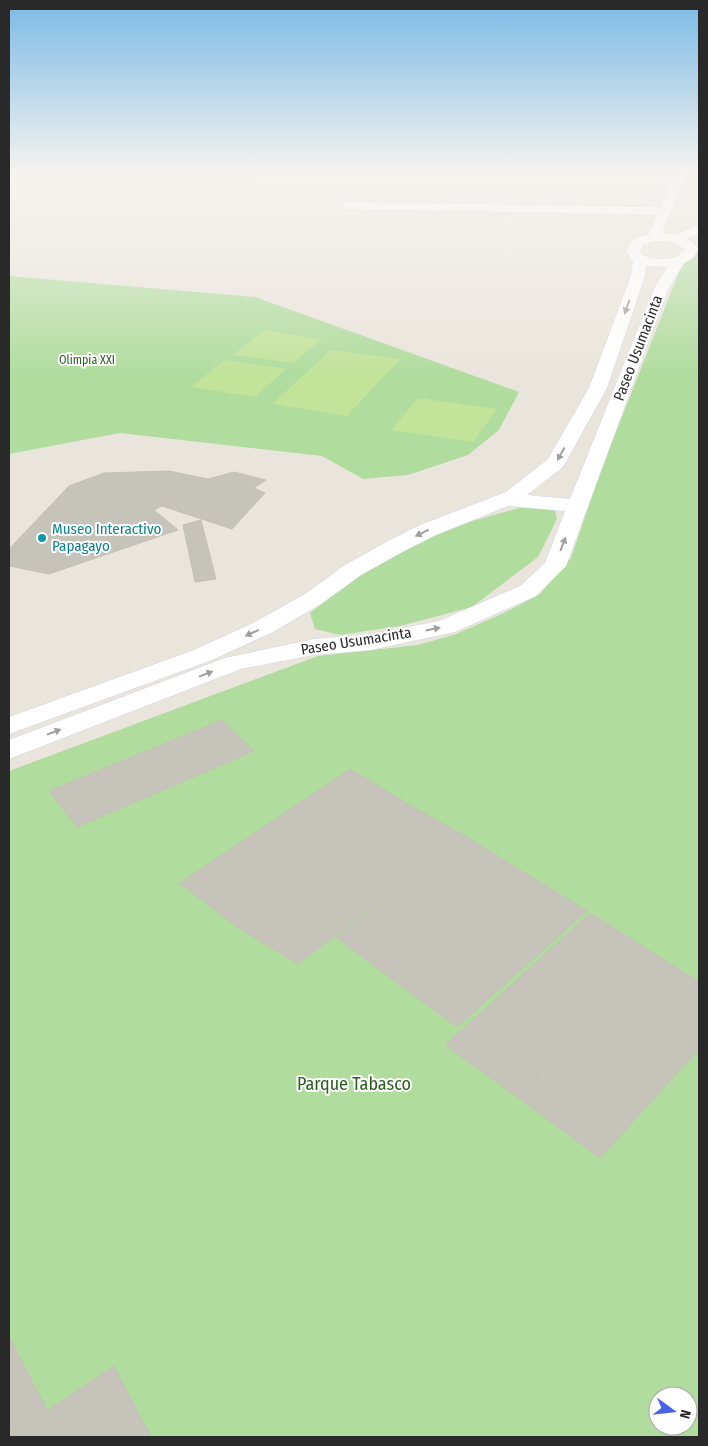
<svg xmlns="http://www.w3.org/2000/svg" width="708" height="1446" viewBox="0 0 708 1446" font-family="'Fira Sans Condensed',sans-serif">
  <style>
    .green { fill: #b0dc9e; fill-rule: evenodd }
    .pitch { fill: #c1e39a }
    .building { fill: #c6c3bb; stroke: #c5c1b6 }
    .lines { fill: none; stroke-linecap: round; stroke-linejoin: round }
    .minor-casing { stroke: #d2d4e1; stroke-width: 2 }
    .tertiary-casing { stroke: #d2d4e1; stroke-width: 1 }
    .secondary-casing { stroke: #d2d4e1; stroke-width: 1 }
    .minor { fill: #fff; fill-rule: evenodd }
    .tertiary { fill: #fff; fill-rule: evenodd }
    .secondary { fill: #fff; fill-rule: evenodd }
    .oneway { fill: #9f9f9f }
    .culture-dot { fill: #0f9aa8; stroke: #fff; stroke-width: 2 }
    .labels { text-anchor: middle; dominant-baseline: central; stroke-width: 4; stroke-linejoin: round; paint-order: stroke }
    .far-park-label { font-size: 12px; fill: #2b6020; stroke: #fff }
    .street-label { font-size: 15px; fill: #292929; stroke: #fff }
    .culture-label { font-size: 15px; fill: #0d838f; stroke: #fff; text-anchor: start }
    .near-park-label { font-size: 18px; fill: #2b6020; stroke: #fff }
  </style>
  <rect width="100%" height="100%" fill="#eae5dc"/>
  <path class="green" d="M 699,250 L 699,1437 L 9,1437 L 9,771 L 318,656 L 418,645 L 456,634 L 504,613 L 540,594 L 571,558 L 600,473 L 682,264 ZM 658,1396 L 688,1396 L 688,1426 L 658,1426 Z
    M 9,276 L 255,297 L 519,392 L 499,430 L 468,455 L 408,475 L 363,479 L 322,456 L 120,433 L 9,454 Z
    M 528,506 L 555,510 L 557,519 L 538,557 L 472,607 L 400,626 L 340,635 L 315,629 L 310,613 C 332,597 354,576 377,562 C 424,536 476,518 528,506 Z"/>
  <path class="pitch" d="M 264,330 L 322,339 L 293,363 L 233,355 Z
    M 331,350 L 400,359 L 347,416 L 272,404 Z
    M 224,360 L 286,369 L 255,397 L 191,387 Z
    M 418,398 L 497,409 L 473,442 L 391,430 Z"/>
  <path class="building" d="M 169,471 L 208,479 L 234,472 L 266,480 L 254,488 L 265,493 L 232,529 L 162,506 L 154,510 L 178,530 L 49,574 L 9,566 L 9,549 L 69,486 L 104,473 Z
    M 201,520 L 216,579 L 195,582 L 183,525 Z
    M 222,720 L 254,751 L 77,827 L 49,791 Z
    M 350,769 L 408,804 L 237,927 L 180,883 Z
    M 408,804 L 465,836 L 298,964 L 237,927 Z
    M 465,836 L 525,873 L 393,980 L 336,937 Z
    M 525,873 L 587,911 L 457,1027 L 393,980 Z
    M 590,913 L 658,956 L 516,1096 L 445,1045 Z
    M 658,956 L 699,982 L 699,1049 L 600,1158 L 516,1096 Z
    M 9,1336 L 47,1410 L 9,1435 Z
    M 114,1366 L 151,1437 L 9,1437 L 9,1436 Z"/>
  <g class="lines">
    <defs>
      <path id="minor" d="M 262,178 L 679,178 L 685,181 L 679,184 L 258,183 L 256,181 Z
        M 348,202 L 665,207 L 671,211 L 665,215 L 344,209 L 342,206 L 344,203 Z"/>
      <path id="tertiary" d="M 699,225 L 699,234 L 676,243 L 669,239 L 671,236 Z"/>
      <path id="secondary" d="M 675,174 L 687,174 L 662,233 C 676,234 690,237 699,249 L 693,258 L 684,263 L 668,289 L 566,566 L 536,596 L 455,632 L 371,650 L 314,655 L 241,669 L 9,759 L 9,740 L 225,658 L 314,639 L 371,634 L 439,621 L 520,586 L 545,563 L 565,511 L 508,506 L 436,535 L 404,551 L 361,575 L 321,604 L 271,633 L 212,660 L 9,734 L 9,717 L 194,650 L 253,623 L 305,594 L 345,565 L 388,541 L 420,525 L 506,492 L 548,459 L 589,388 L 631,276 L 633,262 L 626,251 L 633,239 L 649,234 ZM 655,241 L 672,242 L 685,249 C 675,262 656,261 642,255 L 640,251 L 643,245 ZM 646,266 L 667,267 L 654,289 L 570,499 L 527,495 L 563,467 L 607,388 L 645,276 Z"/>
    </defs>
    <use href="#minor" class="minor-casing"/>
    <use href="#tertiary" class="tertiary-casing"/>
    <use href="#secondary" class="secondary-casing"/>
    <use href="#minor" class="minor"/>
    <use href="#tertiary" class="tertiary"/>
    <use href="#secondary" class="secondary"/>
  </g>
  <defs><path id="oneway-solid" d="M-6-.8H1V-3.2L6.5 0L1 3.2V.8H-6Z" transform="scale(1.25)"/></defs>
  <g class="oneway">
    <use href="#oneway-solid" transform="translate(627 307) rotate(110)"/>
    <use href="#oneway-solid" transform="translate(561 454) rotate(119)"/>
    <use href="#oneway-solid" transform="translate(422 533) rotate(154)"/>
    <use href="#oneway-solid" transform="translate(563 544) rotate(-69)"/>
    <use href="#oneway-solid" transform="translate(433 629) rotate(-11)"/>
    <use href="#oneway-solid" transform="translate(252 633) rotate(156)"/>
    <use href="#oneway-solid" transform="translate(206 674) rotate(-21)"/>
    <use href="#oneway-solid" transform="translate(54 732) rotate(-21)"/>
  </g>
  <linearGradient id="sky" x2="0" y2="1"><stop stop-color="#7bbae6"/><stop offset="0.46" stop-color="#f6f3ef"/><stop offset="1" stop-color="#f6f3ef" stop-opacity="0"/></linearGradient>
  <rect width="708" height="376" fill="url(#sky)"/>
  <circle class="culture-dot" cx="42" cy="538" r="5"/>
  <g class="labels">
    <g class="far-park-label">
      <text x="87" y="360">Olimpia XXI</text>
    </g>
    <g class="street-label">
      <text transform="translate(638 348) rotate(-69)">Paseo Usumacinta</text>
      <text transform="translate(356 641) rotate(-9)">Paseo Usumacinta</text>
    </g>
    <g class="culture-label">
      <text x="52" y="529">Museo Interactivo<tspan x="52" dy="17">Papagayo</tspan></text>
    </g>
    <g class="near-park-label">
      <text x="354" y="1084">Parque Tabasco</text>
    </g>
  </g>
  <rect width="708" height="1446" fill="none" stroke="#292929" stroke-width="20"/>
  <g transform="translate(673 1411) rotate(105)"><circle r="24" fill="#ffffff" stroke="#a9a9a9"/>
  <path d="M0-4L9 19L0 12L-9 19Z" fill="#4a61e9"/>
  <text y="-8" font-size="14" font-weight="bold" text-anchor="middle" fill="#292929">N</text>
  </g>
</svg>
